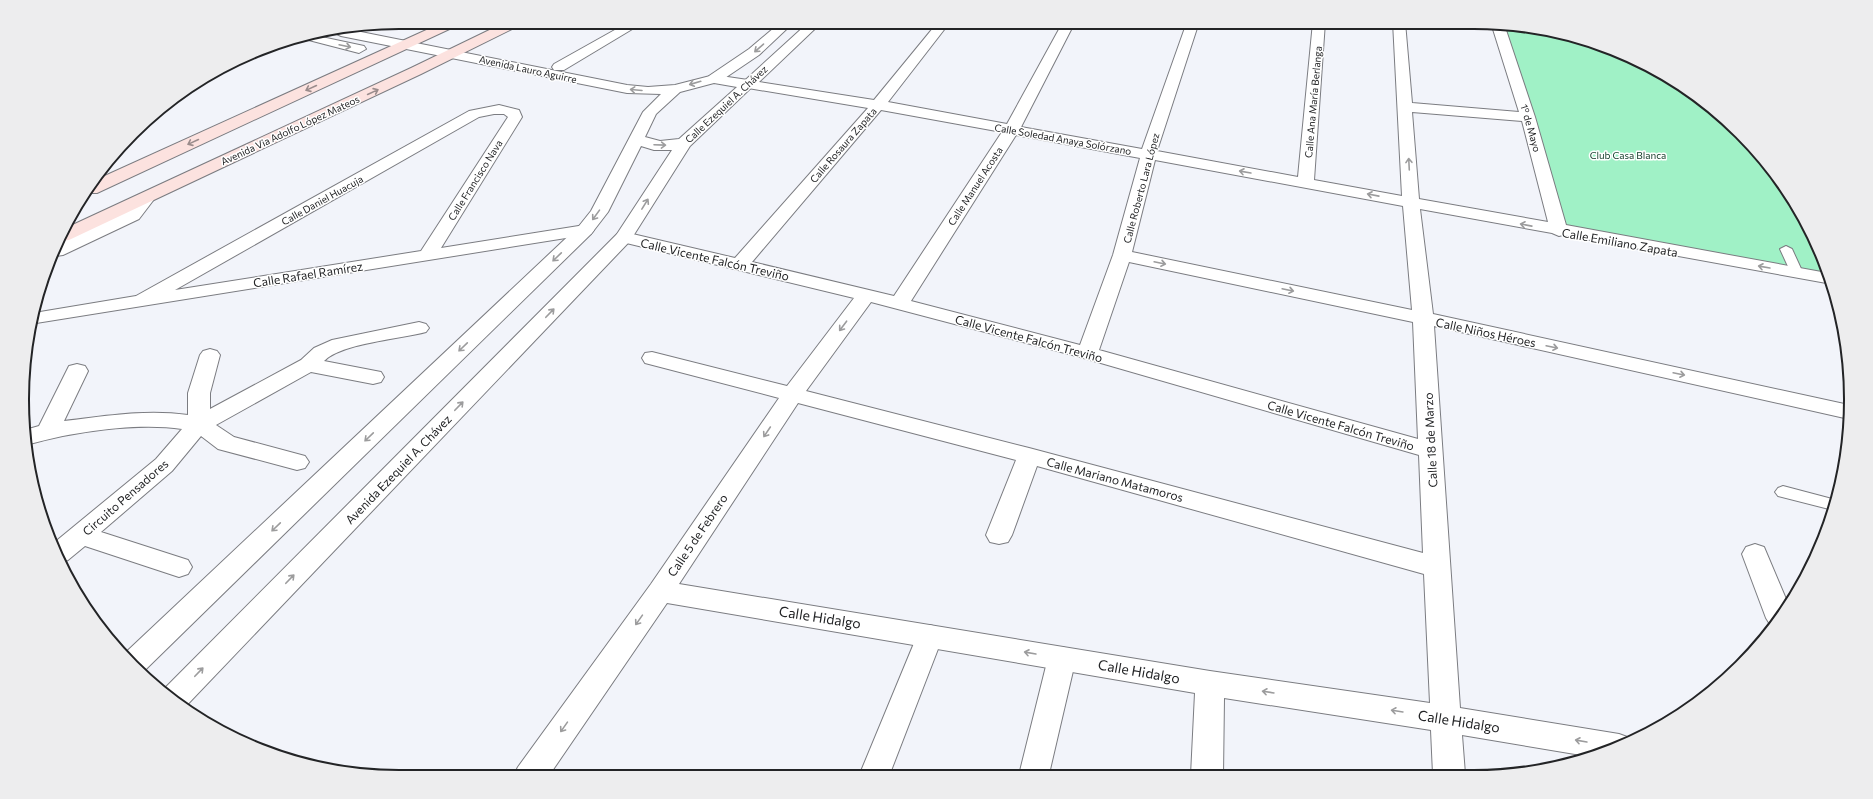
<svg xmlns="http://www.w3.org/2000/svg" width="1873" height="799" viewBox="0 0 1873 799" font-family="Commissioner,sans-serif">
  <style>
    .green { fill: #a0f1c6 }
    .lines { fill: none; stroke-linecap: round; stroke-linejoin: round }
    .service-casing { stroke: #7b7c81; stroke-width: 2 }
    .pedestrian-casing { stroke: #7b7c81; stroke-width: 2 }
    .minor-casing { stroke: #7b7c81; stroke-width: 2 }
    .tertiary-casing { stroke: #7b7c81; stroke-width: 2 }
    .secondary-casing { stroke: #7b7c81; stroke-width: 2 }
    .service { fill: #fff; fill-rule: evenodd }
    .pedestrian { fill: #fff; fill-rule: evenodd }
    .minor { fill: #fff; fill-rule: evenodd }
    .tertiary { fill: #fff; fill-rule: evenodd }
    .secondary { fill: #fce2df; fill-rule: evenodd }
    .oneway { stroke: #9c9c9d }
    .oneway2 { stroke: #9a8c8c }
    .labels { text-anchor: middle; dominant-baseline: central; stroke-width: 3; stroke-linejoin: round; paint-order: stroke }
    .far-street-label { font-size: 10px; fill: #232426; stroke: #fff }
    .far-park-label { font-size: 10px; fill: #17402d; stroke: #fff }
    .street-label { font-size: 12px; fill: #232426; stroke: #fff }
    .near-street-label { font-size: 14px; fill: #232426; stroke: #fff }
    .rim { fill: none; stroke: #232426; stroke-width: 2 }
  </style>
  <rect width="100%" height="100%" fill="#f2f4fa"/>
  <path class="green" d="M 1498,26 L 1595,42 L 1662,73 L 1723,116 L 1773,170 L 1812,233 L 1830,280 L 1559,231 L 1528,117 Z"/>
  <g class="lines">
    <defs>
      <path id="service" d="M 1786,246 L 1792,249 L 1803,273 L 1801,276 L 1797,277 L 1791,273 L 1780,249 Z
        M 1783,486 L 1836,500 L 1833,510 L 1778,496 L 1775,492 L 1778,488 Z"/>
      <path id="pedestrian" d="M 930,625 L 939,628 L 943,636 L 889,776 L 859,776 L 917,636 L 921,628 Z
        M 1062,647 L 1072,650 L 1076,658 L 1049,774 L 1019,775 L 1048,658 L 1052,650 Z"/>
      <path id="minor" d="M 629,22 L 644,22 L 564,70 L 554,70 L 552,67 L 554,64 Z
        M 781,22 L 794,22 L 759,55 L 719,82 L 709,82 L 707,79 L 709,76 L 749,49 Z
        M 809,22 L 822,22 L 759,82 L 874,100 L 938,22 L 950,22 L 888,102 L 1007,124 L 1063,22 L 1075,22 L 1021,127 L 1142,149 L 1187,22 L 1199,22 L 1157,151 L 1298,177 L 1313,22 L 1325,22 L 1314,180 L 1402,196 L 1393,22 L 1405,22 L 1412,103 L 1519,112 L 1492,26 L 1505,27 L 1535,117 L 1566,225 L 1827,273 L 1832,284 L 1563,235 L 1559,236 L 1552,233 L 1420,209 L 1433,314 L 1849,405 L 1849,419 L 1434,326 L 1460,708 L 1619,734 L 1630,738 L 1631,741 L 1618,748 L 1587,756 L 1462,735 L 1465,774 L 1433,774 L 1431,730 L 1224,698 L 1223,775 L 1191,775 L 1195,693 L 667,603 L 548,777 L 513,777 L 518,767 L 651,584 L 779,398 L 645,363 L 642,358 L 645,353 L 652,352 L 787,386 L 854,298 L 618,241 L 615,237 L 618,233 L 624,232 L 735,258 L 868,108 L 748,88 L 743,87 L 741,84 ZM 881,110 L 1002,132 L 894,296 L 752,262 ZM 1412,112 L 1522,121 L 1548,222 L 1419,199 ZM 1016,135 L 1140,158 L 1113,255 L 1080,345 L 911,301 ZM 1155,160 L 1403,206 L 1412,310 L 1132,252 ZM 1129,262 L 1413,322 L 1418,439 L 1099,350 ZM 871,302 L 1080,357 L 1419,455 L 1423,553 L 1029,448 L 806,391 ZM 798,403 L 1016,460 L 986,535 L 990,542 L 999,544 L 1008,542 L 1012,535 L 1037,466 L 1424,574 L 1430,703 L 1210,671 L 679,584 Z
        M 499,105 L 519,110 L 522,117 L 441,248 L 585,225 L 591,226 L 594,230 L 591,234 L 30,324 L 34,313 L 136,296 L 469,111 ZM 494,114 L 504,114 L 508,117 L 421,251 L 175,290 L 479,117 Z
        M 147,193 L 153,194 L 155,198 L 139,219 L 63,255 L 56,256 L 61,242 L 127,211 L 141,194 Z
        M 419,322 L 426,324 L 429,328 L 426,332 C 400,339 342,343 324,361 L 381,372 L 384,377 L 381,382 L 373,384 L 311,372 L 216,425 L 234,437 L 305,456 L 309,462 L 305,468 L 297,470 L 218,449 L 201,436 L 172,471 L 101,532 L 188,560 L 192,567 L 188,574 L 179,577 L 85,546 L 68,560 L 63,562 L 55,542 L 156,459 L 182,429 C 137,422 71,432 26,445 L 25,430 L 39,426 L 69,366 L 77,364 L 85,366 L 88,371 L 64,421 C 106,416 146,409 188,415 L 188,393 L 200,355 L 203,351 L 210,349 L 217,351 L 220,355 L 210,393 L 210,409 L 301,360 L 314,348 L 332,340 Z
        M 1755,544 L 1764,547 L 1789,606 L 1771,626 L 1766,618 L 1742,554 L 1746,547 Z"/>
      <path id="tertiary" d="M 351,30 L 627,85 L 648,87 L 675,85 L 714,75 L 748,80 L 753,81 L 755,84 L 690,146 L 630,241 L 185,707 L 170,699 L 162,691 L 617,234 L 672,150 L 654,150 L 641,146 L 608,212 L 591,234 L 142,673 L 123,655 L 579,226 L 591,211 L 643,112 L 661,94 L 627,93 L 341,36 L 335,33 ZM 714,83 L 737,87 L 679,139 L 660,141 L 645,137 L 656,114 L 680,92 Z
        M 317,36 L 364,46 L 366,49 L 359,53 L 301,38 Z"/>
      <path id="secondary" d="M 444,22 L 460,22 L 458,25 L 97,193 L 87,193 L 98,179 Z
        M 506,22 L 522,22 L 520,25 L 421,74 L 69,240 L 61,241 L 66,228 L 411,68 Z"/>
    </defs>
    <use href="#service" class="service-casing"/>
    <use href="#pedestrian" class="pedestrian-casing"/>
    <use href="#minor" class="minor-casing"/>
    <use href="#tertiary" class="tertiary-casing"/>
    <use href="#secondary" class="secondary-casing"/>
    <use href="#service" class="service"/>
    <use href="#pedestrian" class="pedestrian"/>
    <use href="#minor" class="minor"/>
    <use href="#tertiary" class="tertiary"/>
    <use href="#secondary" class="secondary"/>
  </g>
  <defs><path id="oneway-shaft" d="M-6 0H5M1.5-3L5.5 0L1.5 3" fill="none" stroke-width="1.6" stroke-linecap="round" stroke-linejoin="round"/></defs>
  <g class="oneway">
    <use href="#oneway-shaft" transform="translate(345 46) rotate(12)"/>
    <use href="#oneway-shaft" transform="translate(759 48) rotate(139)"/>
    <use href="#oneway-shaft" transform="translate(695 83) rotate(164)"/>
    <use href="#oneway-shaft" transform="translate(636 90) rotate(-175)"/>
    <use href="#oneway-shaft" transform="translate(660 145) rotate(2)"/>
    <use href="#oneway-shaft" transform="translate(1409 164) rotate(-93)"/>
    <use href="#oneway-shaft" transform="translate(1245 172) rotate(-170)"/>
    <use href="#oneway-shaft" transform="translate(1373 195) rotate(-169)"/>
    <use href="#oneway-shaft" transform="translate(645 204) rotate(-58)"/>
    <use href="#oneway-shaft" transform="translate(596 215) rotate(126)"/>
    <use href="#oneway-shaft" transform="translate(1526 225) rotate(-169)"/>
    <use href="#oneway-shaft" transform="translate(557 257) rotate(136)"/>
    <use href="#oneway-shaft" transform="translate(1160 263) rotate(12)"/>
    <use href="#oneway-shaft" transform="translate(1764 267) rotate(-170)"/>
    <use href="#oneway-shaft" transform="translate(1288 290) rotate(12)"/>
    <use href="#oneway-shaft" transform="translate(550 313) rotate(-46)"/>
    <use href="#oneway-shaft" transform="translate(843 326) rotate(127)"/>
    <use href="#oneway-shaft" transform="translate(463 347) rotate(136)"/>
    <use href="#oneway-shaft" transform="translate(1552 347) rotate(12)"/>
    <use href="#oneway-shaft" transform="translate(1679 374) rotate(12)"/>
    <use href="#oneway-shaft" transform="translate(459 406) rotate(-46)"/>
    <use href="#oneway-shaft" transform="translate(767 432) rotate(124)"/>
    <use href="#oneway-shaft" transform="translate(369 437) rotate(136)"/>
    <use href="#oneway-shaft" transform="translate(276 527) rotate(136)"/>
    <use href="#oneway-shaft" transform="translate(290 579) rotate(-46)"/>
    <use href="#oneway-shaft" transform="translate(639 620) rotate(125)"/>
    <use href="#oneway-shaft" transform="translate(1030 653) rotate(-170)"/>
    <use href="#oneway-shaft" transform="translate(199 672) rotate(-46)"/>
    <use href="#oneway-shaft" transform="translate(1268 692) rotate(-171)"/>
    <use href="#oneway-shaft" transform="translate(1397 711) rotate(-171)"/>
    <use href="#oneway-shaft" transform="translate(564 727) rotate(125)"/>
    <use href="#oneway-shaft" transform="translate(1581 741) rotate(-170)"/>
  </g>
  <g class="oneway2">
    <use href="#oneway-shaft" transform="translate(311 88) rotate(155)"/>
    <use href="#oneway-shaft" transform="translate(373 92) rotate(-25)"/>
    <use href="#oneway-shaft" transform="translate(193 142) rotate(155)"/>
  </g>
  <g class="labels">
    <g class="far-street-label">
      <text transform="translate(528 69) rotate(12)">Avenida Lauro Aguirre</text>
      <text transform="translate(1313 102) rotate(-85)">Calle Ana María Berlanga</text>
      <text transform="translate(726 104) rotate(-43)">Calle Ezequiel A. Chávez</text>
      <text transform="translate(1531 128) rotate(74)">1º de Mayo</text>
      <text transform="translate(290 130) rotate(-25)">Avenida Via Adolfo López Mateos</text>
      <text transform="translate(1063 139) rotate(10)">Calle Soledad Anaya Solórzano</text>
      <text transform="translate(843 145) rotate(-49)">Calle Rosaura Zapata</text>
      <text transform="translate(475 180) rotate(-58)">Calle Francisco Nava</text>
      <text transform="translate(975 186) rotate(-57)">Calle Manuel Acosta</text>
      <text transform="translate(1141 188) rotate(-75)">Calle Roberto Lara López</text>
      <text transform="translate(322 200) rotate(-29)">Calle Daniel Huacuja</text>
    </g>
    <g class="far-park-label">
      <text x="1628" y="155">Club Casa Blanca</text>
    </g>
    <g class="street-label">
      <text transform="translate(1620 242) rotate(10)">Calle Emiliano Zapata</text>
      <text transform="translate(715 259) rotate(13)">Calle Vicente Falcón Treviño</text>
      <text transform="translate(308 274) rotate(-9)">Calle Rafael Ramírez</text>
      <text transform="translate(1486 332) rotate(12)">Calle Niños Héroes</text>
      <text transform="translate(1029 338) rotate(15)">Calle Vicente Falcón Treviño</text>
      <text transform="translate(1341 425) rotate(16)">Calle Vicente Falcón Treviño</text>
      <text transform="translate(1430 440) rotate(-93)">Calle 18 de Marzo</text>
      <text transform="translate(398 469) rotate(-46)">Avenida Ezequiel A. Chávez</text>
      <text transform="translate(1115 479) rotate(15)">Calle Mariano Matamoros</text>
      <text transform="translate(125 497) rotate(-41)">Circuito Pensadores</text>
      <text transform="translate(697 535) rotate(-56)">Calle 5 de Febrero</text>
    </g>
    <g class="near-street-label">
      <text transform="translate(820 617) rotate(9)">Calle Hidalgo</text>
      <text transform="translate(1139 671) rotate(10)">Calle Hidalgo</text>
      <text transform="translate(1459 721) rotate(9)">Calle Hidalgo</text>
    </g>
  </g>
  <path d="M0 0H1873V799H0ZM399 29H1474A370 370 0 0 1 1844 399V400A370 370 0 0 1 1474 770H399A370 370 0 0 1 29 400V399A370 370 0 0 1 399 29Z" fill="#ededee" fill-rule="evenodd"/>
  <path class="rim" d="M399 29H1474A370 370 0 0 1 1844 399V400A370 370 0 0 1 1474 770H399A370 370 0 0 1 29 400V399A370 370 0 0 1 399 29Z"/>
</svg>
